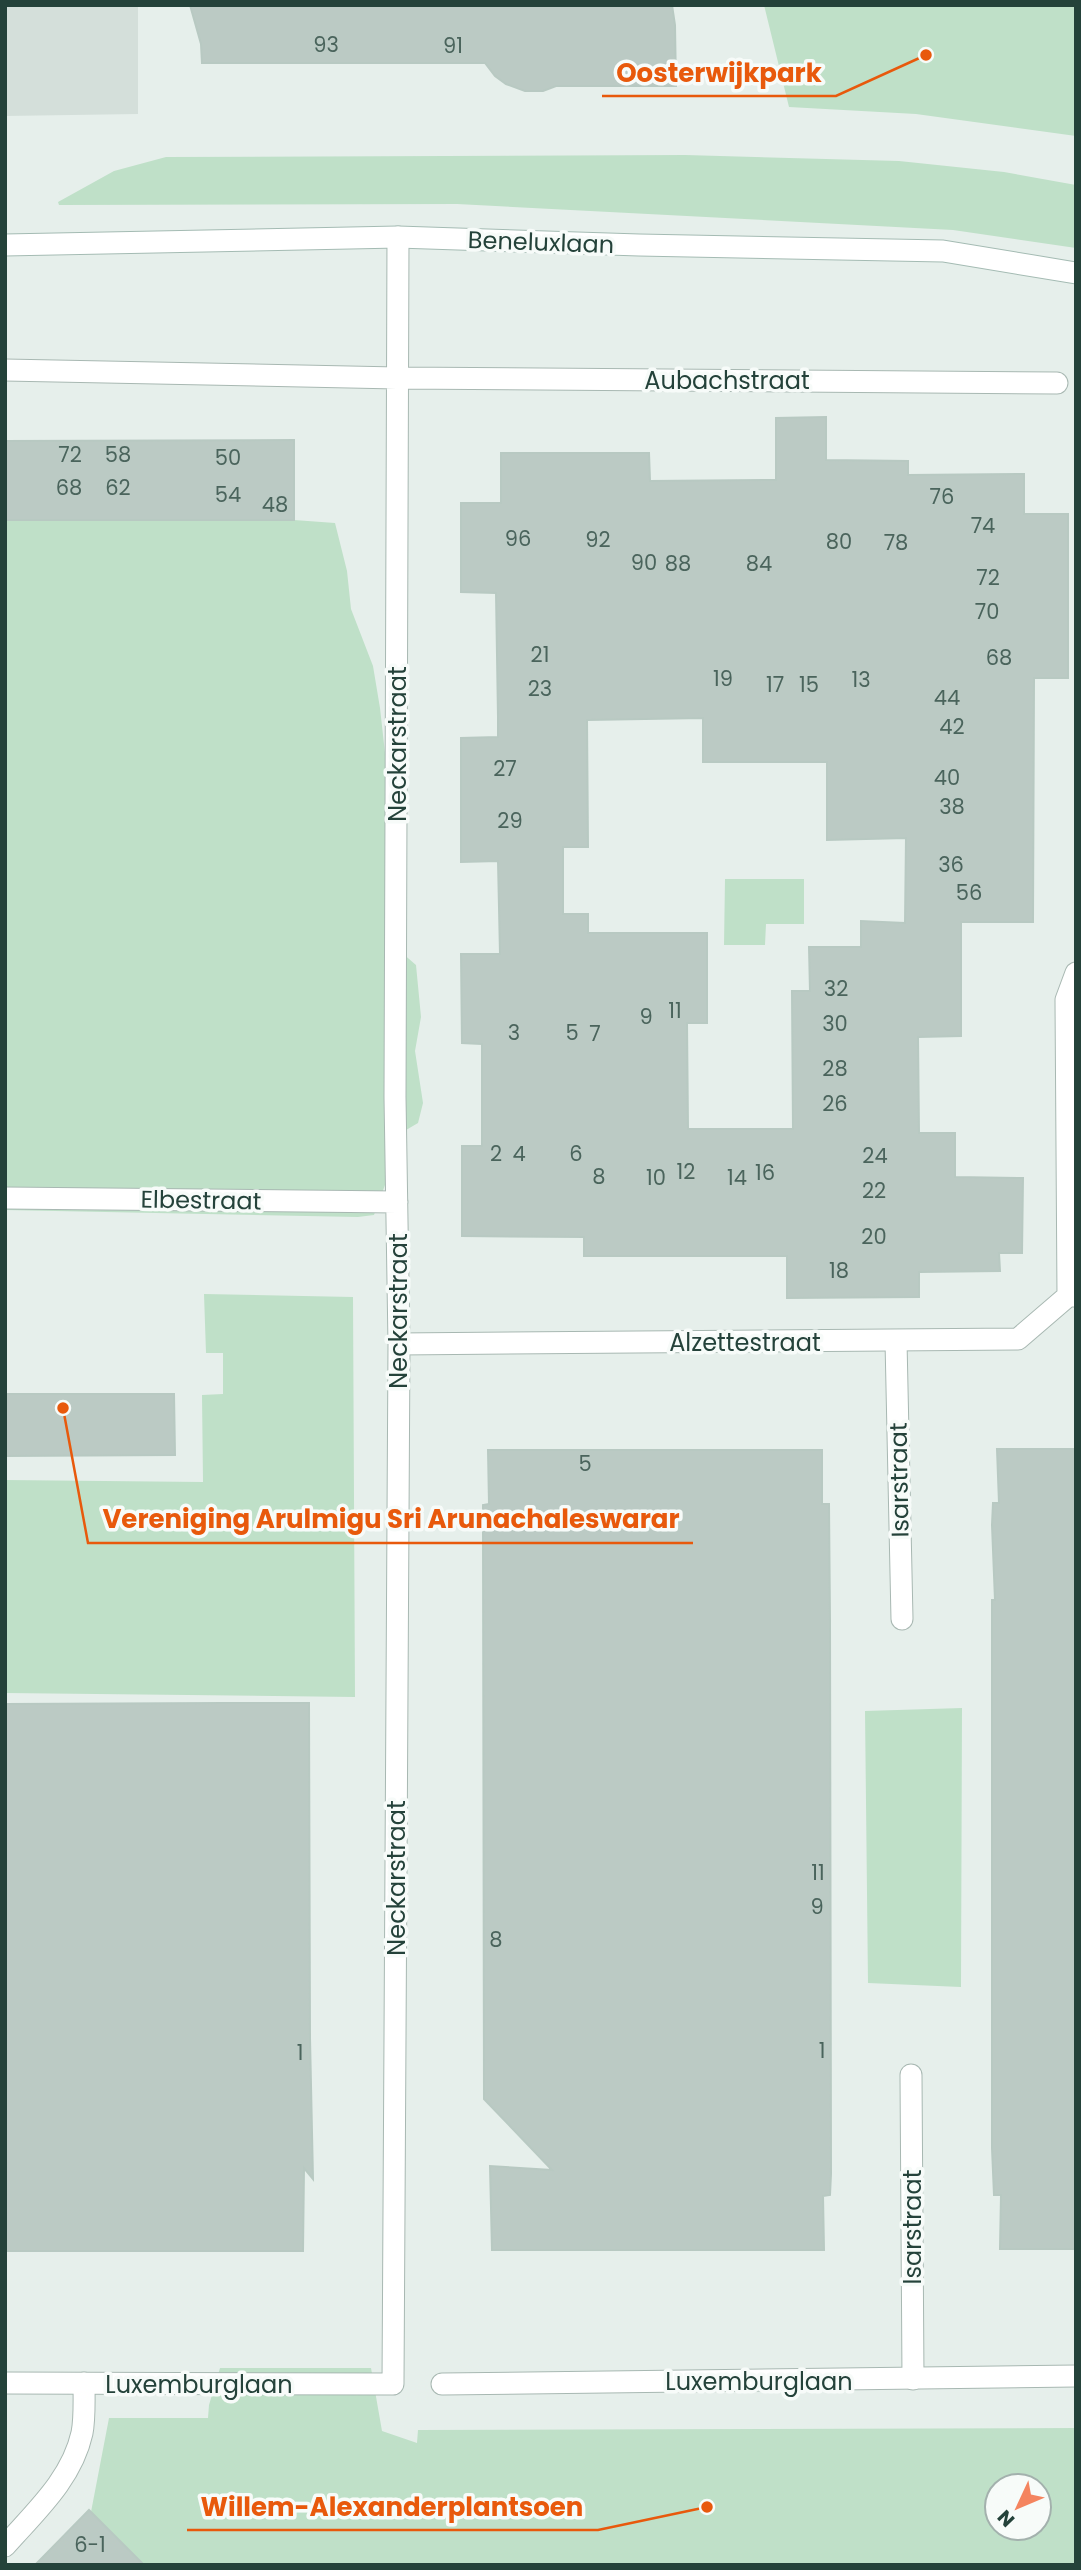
<svg xmlns="http://www.w3.org/2000/svg" width="1081" height="2570" viewBox="0 0 1081 2570" font-family="Poppins,sans-serif">
  <style>
    .built { fill: #d4dfda }
    .green { fill: #bfe0c8; fill-rule: evenodd }
    .building { fill: #bbcac4; stroke: #b8c9c2; stroke-width: 2; fill-rule: evenodd }
    .lines { fill: none; stroke-linecap: round; stroke-linejoin: round }
    .service-casing { stroke: #a8b8b2; stroke-width: 23 }
    .minor-casing { stroke: #a8b8b2; stroke-width: 23 }
    .secondary-casing { stroke: #a4bbb3; stroke-width: 23 }
    .service { stroke: #fff; stroke-width: 21 }
    .minor { stroke: #fff; stroke-width: 21 }
    .secondary { stroke: #fff; stroke-width: 21 }
    .labels { text-anchor: middle; dominant-baseline: central; stroke-width: 7; stroke-linejoin: round; paint-order: stroke }
    .number-label { font-size: 21px; fill: #4a645c }
    .street-label { font-size: 24px; fill: #24423a; stroke: #f7fbf9 }
    .leader { fill: none; stroke: #e8590c; stroke-width: 2.5 }
    .callout-dot { fill: #e8590c; stroke: #f7fbf9; stroke-width: 2.5 }
    .callout-label { font-size: 26px; text-anchor: middle; font-weight: bold; fill: #e8590c; stroke: #f7fbf9; stroke-width: 7; stroke-linejoin: round; paint-order: stroke }
  </style>
  <rect width="100%" height="100%" fill="#e6efeb"/>
  <path class="built" d="M 5,5 L 138,5 L 138,114 L 5,116 Z"/>
  <path class="green" d="M 764,5 L 1076,5 L 1076,136 L 916,114 L 789,107 Z
    M 685,155 L 899,161 L 1004,172 L 1076,185 L 1076,248 L 953,230 L 457,204 L 59,205 L 58,202 L 114,171 L 166,157 Z
    M 5,520 L 294,520 L 335,523 L 347,571 L 351,609 L 373,666 L 380,708 L 386,762 L 387,940 L 416,965 L 421,1017 L 415,1051 L 423,1103 L 418,1123 L 389,1140 L 385,1185 L 374,1215 L 358,1217 L 5,1210 Z
    M 725,879 L 804,879 L 804,924 L 766,924 L 765,945 L 724,945 Z
    M 204,1294 L 353,1297 L 355,1697 L 5,1693 L 5,1480 L 203,1482 L 202,1395 L 223,1394 L 223,1353 L 206,1353 Z
    M 962,1708 L 961,1987 L 868,1983 L 865,1711 Z
    M 220,2368 L 371,2368 L 382,2431 L 417,2443 L 418,2430 L 1076,2428 L 1076,2565 L 144,2565 L 91,2512 L 109,2418 L 208,2418 L 209,2405 ZM 997,2486 L 1039,2486 L 1039,2528 L 997,2528 Z"/>
  <path class="building" d="M 190,5 L 672,5 L 675,25 L 676,86 L 556,86 L 543,91 L 525,91 L 506,84 L 495,76 L 485,63 L 202,63 L 201,44 Z
    M 826,417 L 826,460 L 908,461 L 908,475 L 1024,474 L 1024,514 L 1068,514 L 1068,678 L 1034,678 L 1033,922 L 961,922 L 961,1036 L 918,1037 L 919,1133 L 955,1133 L 955,1177 L 1023,1178 L 1022,1253 L 999,1253 L 1000,1271 L 919,1272 L 919,1297 L 787,1298 L 787,1256 L 584,1256 L 584,1237 L 462,1236 L 462,1146 L 482,1146 L 482,1044 L 462,1043 L 461,954 L 500,954 L 498,861 L 461,862 L 461,738 L 498,737 L 498,717 L 496,593 L 461,592 L 461,503 L 501,503 L 501,453 L 649,453 L 650,481 L 776,480 L 776,418 ZM 703,718 L 703,762 L 827,762 L 827,840 L 906,838 L 905,923 L 861,921 L 861,947 L 809,947 L 810,991 L 792,991 L 793,1129 L 688,1129 L 687,1023 L 707,1023 L 707,933 L 588,933 L 588,914 L 563,914 L 563,847 L 588,847 L 587,720 Z
    M 294,440 L 294,520 L 5,520 L 5,441 Z
    M 5,1394 L 174,1394 L 175,1455 L 5,1456 Z
    M 997,1449 L 1076,1449 L 1076,2249 L 1000,2249 L 1001,2195 L 994,2195 L 992,2148 L 992,1600 L 995,1600 L 992,1525 L 993,1503 L 999,1503 Z
    M 488,1450 L 822,1450 L 822,1504 L 829,1504 L 830,1621 L 831,2174 L 830,2195 L 823,2196 L 824,2250 L 492,2250 L 490,2166 L 552,2170 L 484,2099 L 483,1526 L 483,1505 L 489,1504 Z
    M 223,1703 L 309,1703 L 310,2038 L 313,2179 L 304,2168 L 303,2251 L 5,2251 L 5,1704 Z
    M 89,2510 L 144,2565 L 35,2565 Z"/>
  <g class="lines">
    <defs>
      <path id="service" d="M 896,1341 L 902,1619
        M 911,2075 L 913,2379
        M 5,2546 C 35,2512 72,2479 82,2433 C 85,2418 84,2399 84,2383"/>
      <path id="minor" d="M 5,370 L 397,378 L 1057,383
        M 5,1198 L 397,1202
        M 1068,1296 L 1066,1000 L 1076,973
        M 399,1344 L 1018,1339 L 1068,1296 L 1076,1296
        M 5,2383 L 393,2384 L 399,1344 L 395,1097 L 398,237
        M 442,2384 L 1076,2376"/>
      <path id="secondary" d="M 5,245 L 398,237 L 639,245 L 943,251 L 1076,273"/>
    </defs>
    <use href="#service" class="service-casing"/>
    <use href="#minor" class="minor-casing"/>
    <use href="#secondary" class="secondary-casing"/>
    <use href="#service" class="service"/>
    <use href="#minor" class="minor"/>
    <use href="#secondary" class="secondary"/>
  </g>
  <g class="labels">
    <g class="number-label">
      <text x="326" y="44">93</text>
      <text x="453" y="45">91</text>
      <text x="70" y="454">72</text>
      <text x="118" y="454">58</text>
      <text x="228" y="457">50</text>
      <text x="69" y="487">68</text>
      <text x="118" y="487">62</text>
      <text x="228" y="494">54</text>
      <text x="942" y="496">76</text>
      <text x="275" y="504">48</text>
      <text x="983" y="525">74</text>
      <text x="518" y="538">96</text>
      <text x="598" y="539">92</text>
      <text x="839" y="541">80</text>
      <text x="896" y="542">78</text>
      <text x="644" y="562">90</text>
      <text x="678" y="563">88</text>
      <text x="759" y="563">84</text>
      <text x="988" y="577">72</text>
      <text x="987" y="611">70</text>
      <text x="540" y="654">21</text>
      <text x="999" y="657">68</text>
      <text x="723" y="678">19</text>
      <text x="861" y="679">13</text>
      <text x="775" y="684">17</text>
      <text x="809" y="684">15</text>
      <text x="540" y="688">23</text>
      <text x="947" y="697">44</text>
      <text x="952" y="726">42</text>
      <text x="505" y="768">27</text>
      <text x="947" y="777">40</text>
      <text x="952" y="806">38</text>
      <text x="510" y="820">29</text>
      <text x="951" y="864">36</text>
      <text x="969" y="892">56</text>
      <text x="836" y="988">32</text>
      <text x="675" y="1010">11</text>
      <text x="646" y="1016">9</text>
      <text x="835" y="1023">30</text>
      <text x="514" y="1032">3</text>
      <text x="572" y="1032">5</text>
      <text x="595" y="1033">7</text>
      <text x="835" y="1068">28</text>
      <text x="835" y="1103">26</text>
      <text x="496" y="1153">2</text>
      <text x="519" y="1153">4</text>
      <text x="576" y="1153">6</text>
      <text x="875" y="1155">24</text>
      <text x="686" y="1171">12</text>
      <text x="765" y="1172">16</text>
      <text x="599" y="1176">8</text>
      <text x="656" y="1177">10</text>
      <text x="737" y="1177">14</text>
      <text x="874" y="1190">22</text>
      <text x="874" y="1236">20</text>
      <text x="839" y="1270">18</text>
      <text x="585" y="1463">5</text>
      <text x="818" y="1872">11</text>
      <text x="817" y="1906">9</text>
      <text x="496" y="1939">8</text>
      <text x="822" y="2050">1</text>
      <text x="300" y="2052">1</text>
      <text x="90" y="2544">6-1</text>
    </g>
    <g class="street-label">
      <text transform="translate(541 242) rotate(2)">Beneluxlaan</text>
      <text x="727" y="380">Aubachstraat</text>
      <text transform="translate(397 744) rotate(-90)">Neckarstraat</text>
      <text transform="translate(201 1200) rotate(1)">Elbestraat</text>
      <text transform="translate(398 1311) rotate(-90)">Neckarstraat</text>
      <text x="745" y="1342">Alzettestraat</text>
      <text transform="translate(899 1480) rotate(-91)">Isarstraat</text>
      <text transform="translate(396 1878) rotate(-90)">Neckarstraat</text>
      <text transform="translate(912 2227) rotate(-90)">Isarstraat</text>
      <text x="759" y="2381">Luxemburglaan</text>
      <text x="199" y="2384">Luxemburglaan</text>
    </g>
  </g>
  <path class="leader" d="M926 55L836 96H602M63 1408L88 1543H693M707 2507L598 2530H187"/>
  <g class="callout-dot">
    <circle cx="926" cy="55" r="7"/>
    <circle cx="63" cy="1408" r="7"/>
    <circle cx="707" cy="2507" r="7"/>
  </g>
  <g class="callout-label">
    <text x="719" y="82">Oosterwijkpark</text>
    <text x="391" y="1528">Vereniging Arulmigu Sri Arunachaleswarar</text>
    <text x="392" y="2516">Willem-Alexanderplantsoen</text>
  </g>
  <rect width="1081" height="2570" fill="none" stroke="#24423a" stroke-width="14"/>
  <g transform="translate(1018 2507) rotate(226)"><circle r="33" fill="#f7fbf9" stroke="#a3b1ad" stroke-width="2"/>
  <path d="M0-5L12 26L0 18L-12 26Z" fill="#f4845f"/>
  <text y="-10" font-size="19" font-weight="bold" text-anchor="middle" fill="#24423a">N</text>
  </g>
</svg>
